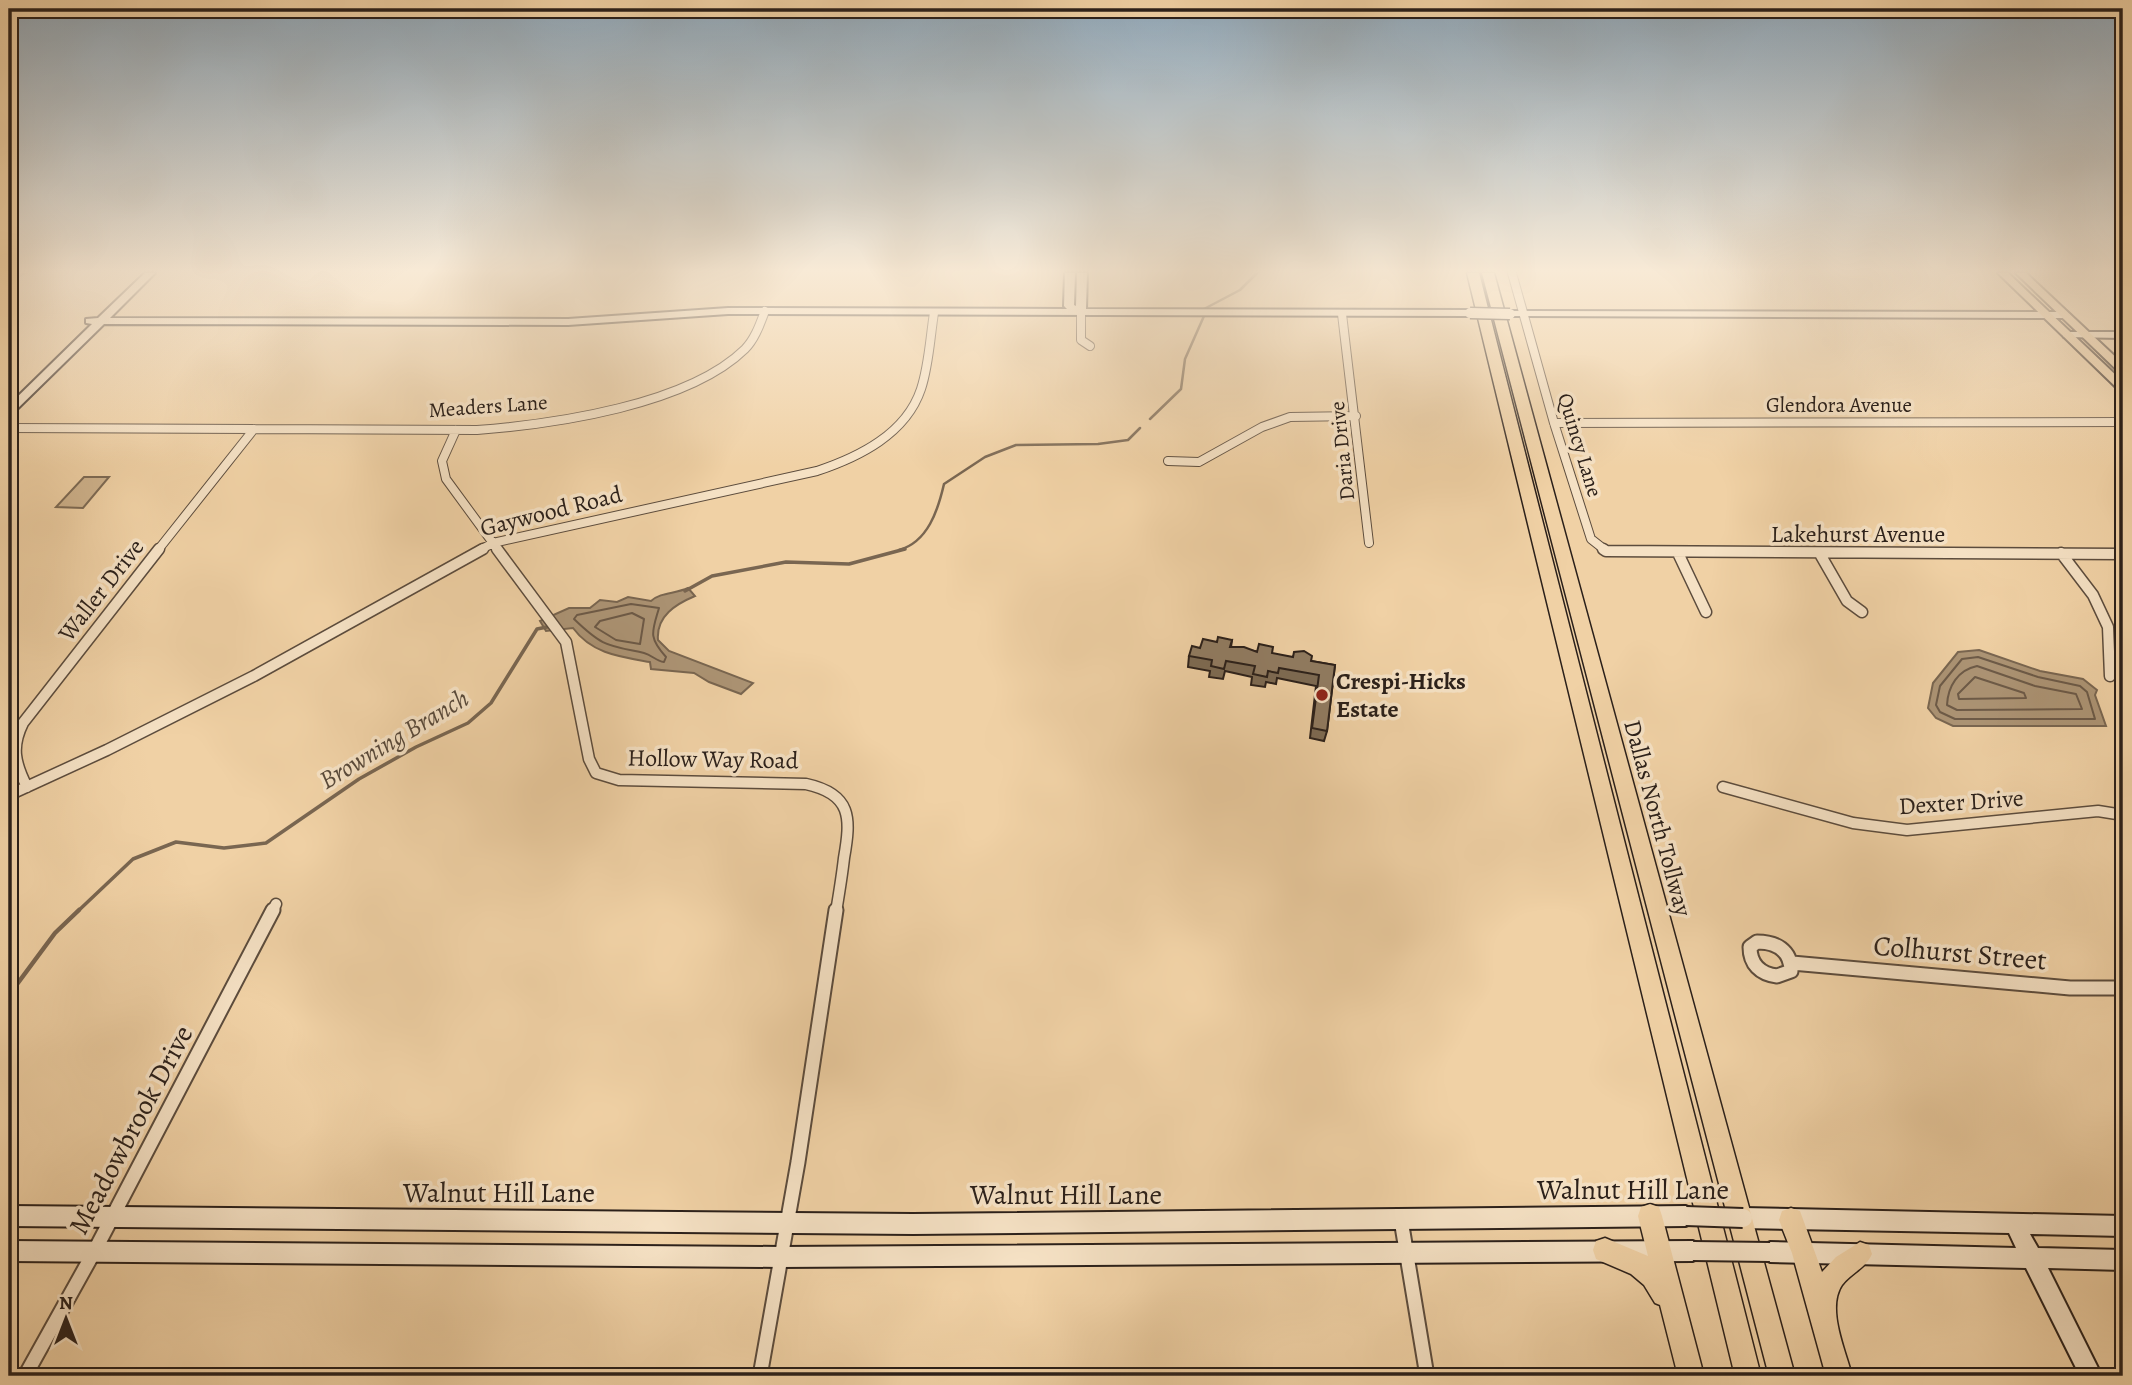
<svg xmlns="http://www.w3.org/2000/svg" width="2132" height="1385" viewBox="0 0 2132 1385" font-family="Alegreya,serif">
  <style>
    .green { fill: #cfb38d; stroke: #7d6a54; stroke-width: 2 }
    .water { fill: #ad9576; stroke: #796651; stroke-width: 2 }
    .lines { fill: none; stroke-linecap: round; stroke-linejoin: round }
    .shore { stroke: #6c5a48; stroke-width: 2 }
    .stream-far2 { stroke: #796651; stroke-width: 2.5 }
    .stream-far1 { stroke: #796651; stroke-width: 3.5 }
    .stream { stroke: #796651; stroke-width: 4.5 }
    .river { fill: #ad9576; fill-rule: evenodd }
    .street-far2-casing { stroke: #5c4c3d; stroke-width: 10 }
    .street-far1-casing { stroke: #5c4c3d; stroke-width: 13 }
    .street-casing { stroke: #5c4c3d; stroke-width: 17 }
    .secondary-casing { stroke: #2b201a; stroke-width: 4 }
    .primary-casing { stroke: #2b201a; stroke-width: 4 }
    .highway-casing { stroke: #2b201a; stroke-width: 3 }
    .street-far2 { stroke: #f5e1c4; stroke-width: 8 }
    .street-far1 { stroke: #f5e1c4; stroke-width: 10 }
    .street { stroke: #f5e1c4; stroke-width: 13 }
    .secondary { fill: #f5e1c4; fill-rule: evenodd }
    .primary { fill: #f0d1a5; fill-rule: evenodd }
    .highway { fill: #f0d1a5; fill-rule: evenodd }
    .secondary-bridge-far1-casing { stroke: #2b201a; stroke-width: 13; stroke-linecap: butt }
    .secondary-bridge-casing { stroke: #2b201a; stroke-width: 22; stroke-linecap: butt }
    .secondary-bridge-far1 { stroke: #f5e1c4; stroke-width: 10 }
    .secondary-bridge { stroke: #f5e1c4; stroke-width: 18 }
    .wall { fill: #7d6b54; stroke: #2b201a; stroke-width: 2 }
    .building { fill: #917c62; stroke: #2b201a; stroke-width: 2 }
    .poi-dot { fill: #8f2418; stroke: #f5e1c4; stroke-width: 2.5 }
    .labels { text-anchor: middle; dominant-baseline: central; stroke-width: 7; stroke-linejoin: round; paint-order: stroke }
    .far-street-label { font-size: 21px; fill: #2b201a; stroke: #f5e1c4 }
    .street-label { font-size: 24px; fill: #2b201a; stroke: #f5e1c4 }
    .poi-label { font-size: 24px; font-weight: bold; fill: #2b201a; stroke: #f5e1c4; text-anchor: start }
    .water-label { font-size: 26px; font-style: italic; fill: #58493a; stroke: #f5e1c4 }
    .near-street-label { font-size: 28px; fill: #2b201a; stroke: #f5e1c4 }
  </style>
  <rect width="100%" height="100%" fill="#f0d1a5"/>
  <filter id="stains"><feTurbulence type="fractalNoise" baseFrequency=".00286" numOctaves="4"/><feColorMatrix values="0 0 0 0 .2 0 0 0 0 .09 0 0 0 0 .02 0 0 0 .5 -.17"/></filter>
  <radialGradient id="worn" r=".72"><stop offset=".6" stop-color="#630" stop-opacity="0"/><stop offset="1" stop-color="#630" stop-opacity=".3"/></radialGradient>
  <path class="green" d="M 84,477 L 109,477 L 83,508 L 56,507 Z"/>
  <path class="water" d="M 688,588 L 695,596 C 676,604 656,616 658,640 L 669,651 L 753,683 L 741,694 L 709,682 L 694,673 L 651,669 L 650,662 C 621,657 592,654 573,628 L 546,631 L 540,621 L 569,608 L 590,608 L 600,600 L 617,602 L 628,597 L 651,601 C 661,592 675,594 688,588 Z
    M 1979,650 L 2040,671 L 2083,679 L 2097,690 L 2095,695 L 2106,726 L 1953,726 L 1936,718 L 1928,708 L 1933,683 L 1958,652 Z"/>
  <g class="lines">
    <path class="shore" d="M 631,604 L 659,608 C 652,632 648,637 666,657 L 664,662 C 656,661 652,655 644,653 C 607,645 603,647 574,619 L 577,615 Z
      M 632,613 L 644,619 L 640,644 L 616,640 L 595,627 L 600,621 Z
      M 1978,657 L 2038,677 L 2080,686 L 2087,692 L 2095,719 L 1955,719 L 1940,712 L 1936,705 L 1940,686 L 1962,659 Z
      M 1977,666 L 2035,686 L 2076,694 L 2082,709 L 1957,710 L 1947,705 C 1948,686 1958,670 1977,666 Z
      M 1975,677 L 2024,693 L 2026,698 L 1959,699 L 1958,694 Z"/>
    <path class="stream-far2" d="M 1204,309 L 1240,290 L 1257,273
      M 1150,419 L 1181,389 L 1185,359 L 1204,316
      M 899,550 C 928,542 938,510 944,484 L 985,457 L 1016,445 L 1098,444 L 1128,440 L 1140,428"/>
    <path class="stream-far1" d="M 685,591 L 712,576 L 786,562 L 849,564 L 905,549
      M 77,912 L 133,859 L 176,842 L 224,848 L 266,843 L 359,779 L 416,747 L 468,723 L 491,703 L 537,629 L 547,627"/>
    <path class="stream" d="M 9,995 L 55,933 L 79,910"/>
    <path class="river" d="M 27,273 L 9,284 L 10,273 Z"/>
    <defs>
      <path id="street-far2" d="M 1512,273 L 1554,423 L 1591,539 L 1605,550
        M 1081,313 L 1081,340 L 1090,346
        M 1342,314 L 1369,543
        M 1554,423 L 2123,422
        M 9,428 L 477,430 C 555,424 688,405 745,349 C 755,339 760,324 765,311
        M 456,430 L 442,461 L 446,479 L 498,550
        M 1168,461 L 1199,462 L 1262,427 L 1290,417 L 1356,416
        M 158,550 L 254,429
        M 480,550 L 493,543 L 817,471 C 859,457 906,434 921,389 C 929,365 930,338 934,313"/>
      <path id="street-far1" d="M 497,549 L 566,642 L 589,759 L 596,773 L 619,780 L 806,784 C 852,794 851,818 844,858 C 842,876 839,894 836,912
        M 1603,549 L 1606,551 L 2123,554
        M 1678,553 L 1706,612
        M 2061,553 L 2093,595 L 2108,627 L 2110,676
        M 1820,554 L 1847,601 L 1862,612
        M 27,787 C 15,763 11,747 23,723 L 159,549
        M 1723,787 L 1853,823 L 1907,830 L 2098,811 L 2123,815
        M 9,795 L 107,750 L 254,676 L 483,549
        M 272,912 L 276,904"/>
      <path id="street" d="M 1757,942 C 1776,942 1791,950 1791,971 L 1777,976 C 1760,974 1750,964 1750,947 Z
        M 1792,963 L 2070,988 L 2123,988
        M 1401,1220 L 1427,1376
        M 25,1376 L 94,1252 L 273,910
        M 760,1376 L 798,1162 L 836,910"/>
      <path id="secondary" d="M 145,273 L 155,273 L 110,318 L 568,319 L 728,308 L 1067,309 L 1064,306 L 1065,273 L 1075,273 L 1074,305 L 1076,306 L 1077,273 L 1087,273 L 1086,309 L 1470,310 L 1475,313 L 1470,316 L 728,314 L 568,325 L 104,324 L 13,413 L 9,414 L 9,405 L 92,324 L 86,323 L 86,319 L 98,318 Z
        M 1510,311 L 2065,312 L 2070,315 L 2065,318 L 1506,316 L 1506,312 Z
        M 2068,332 L 2123,332 L 2123,338 L 2064,337 L 2063,335 Z
        M 9,1206 L 913,1214 L 1686,1206 L 1693,1209 L 1696,1216 L 1693,1223 L 1686,1226 L 913,1234 L 9,1226 Z
        M 1743,1208 L 2123,1216 L 2123,1236 L 2030,1234 L 2038,1248 L 2123,1250 L 2123,1270 L 2048,1268 L 2102,1376 L 2080,1376 L 2026,1268 L 1770,1262 L 1763,1259 L 1760,1252 L 1763,1245 L 1770,1242 L 2016,1248 L 2009,1233 L 1743,1228 L 1736,1225 L 1733,1218 L 1736,1211 Z
        M 9,1241 L 780,1247 L 1693,1241 L 1700,1244 L 1703,1251 L 1700,1258 L 1693,1261 L 780,1267 L 9,1261 Z"/>
      <path id="primary" d="M 1998,273 L 2008,273 L 2123,382 L 2123,391 L 2119,390 Z
        M 2016,273 L 2026,273 L 2123,364 L 2123,373 L 2119,372 Z"/>
      <path id="highway" d="M 1467,273 L 1479,273 L 1761,1376 L 1735,1376 Z
        M 1482,273 L 1494,273 L 1795,1376 L 1769,1376 Z
        M 1650,1204 L 1659,1207 L 1662,1216 L 1704,1376 L 1678,1376 L 1660,1305 L 1655,1303 L 1644,1285 L 1631,1274 L 1596,1259 L 1593,1250 L 1596,1241 L 1605,1238 L 1648,1256 L 1638,1216 L 1641,1207 Z
        M 1791,1208 L 1800,1211 L 1822,1272 L 1836,1257 L 1860,1242 L 1869,1245 L 1872,1254 C 1866,1268 1851,1273 1842,1285 C 1826,1309 1846,1351 1852,1376 L 1826,1376 L 1792,1253 L 1779,1220 L 1782,1211 Z"/>
    </defs>
    <use href="#street-far2" class="street-far2-casing"/>
    <use href="#street-far1" class="street-far1-casing"/>
    <use href="#street" class="street-casing"/>
    <use href="#secondary" class="secondary-casing"/>
    <use href="#primary" class="primary-casing"/>
    <use href="#highway" class="highway-casing"/>
    <use href="#street-far2" class="street-far2"/>
    <use href="#street-far1" class="street-far1"/>
    <use href="#street" class="street"/>
    <use href="#secondary" class="secondary"/>
    <use href="#primary" class="primary"/>
    <use href="#highway" class="highway"/>
    <defs>
      <path id="secondary-bridge-far1" d="M 1470,313 L 1510,314"/>
      <path id="secondary-bridge" d="M 1686,1216 L 1743,1218
        M 1693,1251 L 1770,1252"/>
    </defs>
    <use href="#secondary-bridge-far1" class="secondary-bridge-far1-casing"/>
    <use href="#secondary-bridge" class="secondary-bridge-casing"/>
    <use href="#secondary-bridge-far1" class="secondary-bridge-far1"/>
    <use href="#secondary-bridge" class="secondary-bridge"/>
  </g>
  <path class="wall" d="M 1232,640 L 1231,647 L 1335,665 L 1327,731 L 1324,741 L 1310,738 L 1316,686 L 1277,678 L 1276,684 L 1266,682 L 1265,687 L 1251,685 L 1252,677 L 1225,671 L 1223,679 L 1209,677 L 1210,671 L 1188,667 L 1189,656 L 1200,648 L 1217,642 Z"/>
  <path class="building" d="M 1218,637 L 1232,640 L 1230,647 L 1244,647 L 1257,652 L 1259,644 L 1273,647 L 1272,653 L 1293,657 L 1294,652 L 1304,651 L 1312,656 L 1311,661 L 1335,665 L 1327,731 L 1312,728 L 1319,675 L 1279,668 L 1278,673 L 1268,671 L 1267,677 L 1253,674 L 1255,666 L 1226,661 L 1224,669 L 1211,666 L 1212,660 L 1189,656 L 1192,646 L 1200,648 L 1203,639 L 1217,642 Z"/>
  <linearGradient id="sky" x2="0" y2="1"><stop stop-color="#90a8ba"/><stop offset="0.58" stop-color="#f8ead6"/><stop offset="1" stop-color="#f8ead6" stop-opacity="0"/></linearGradient>
  <rect width="2132" height="467" fill="url(#sky)"/>
  <circle class="poi-dot" cx="1322" cy="695" r="7"/>
  <g class="labels">
    <g class="far-street-label">
      <text x="1839" y="405">Glendora Avenue</text>
      <text transform="translate(488 406) rotate(-4)">Meaders Lane</text>
      <text transform="translate(1580 445) rotate(73)">Quincy Lane</text>
      <text transform="translate(1342 451) rotate(-96)">Daria Drive</text>
    </g>
    <g class="street-label">
      <text transform="translate(551 511) rotate(-14)">Gaywood Road</text>
      <text x="1858" y="534">Lakehurst Avenue</text>
      <text transform="translate(101 590) rotate(-52)">Waller Drive</text>
      <text transform="translate(713 759) rotate(1)">Hollow Way Road</text>
      <text transform="translate(1961 802) rotate(-4)">Dexter Drive</text>
      <text transform="translate(1658 818) rotate(75)">Dallas North Tollway</text>
    </g>
    <g class="poi-label">
      <text x="1336" y="681">Crespi-Hicks<tspan x="1336" dy="28">Estate</tspan></text>
    </g>
    <g class="water-label">
      <text transform="translate(394 739) rotate(-31)">Browning Branch</text>
    </g>
    <g class="near-street-label">
      <text transform="translate(1960 953) rotate(5)">Colhurst Street</text>
      <text transform="translate(131 1130) rotate(-62)">Meadowbrook Drive</text>
      <text x="1633" y="1190">Walnut Hill Lane</text>
      <text x="499" y="1193">Walnut Hill Lane</text>
      <text x="1066" y="1195">Walnut Hill Lane</text>
    </g>
  </g>
  <rect width="2132" height="1385" fill="none" stroke="#f0d1a5" stroke-width="35"/>
  <rect x="10" y="10" width="2111" height="1364" fill="none" stroke="#2b201a" stroke-width="3.5"/>
  <rect x="18" y="18" width="2097" height="1350" fill="none" stroke="#2b201a" stroke-width="2"/>
  <g transform="translate(66 1319)" stroke="#f5e1c4" stroke-width="5" paint-order="stroke">
  <path d="M0-5L12 26L0 18L-12 26Z" fill="#2b201a"/>
  <text y="-10" font-size="19" font-weight="bold" text-anchor="middle" fill="#2b201a">N</text>
  </g>
  <rect width="100%" height="100%" filter="url(#stains)"/>
  <rect width="100%" height="100%" fill="url(#worn)"/>
</svg>
